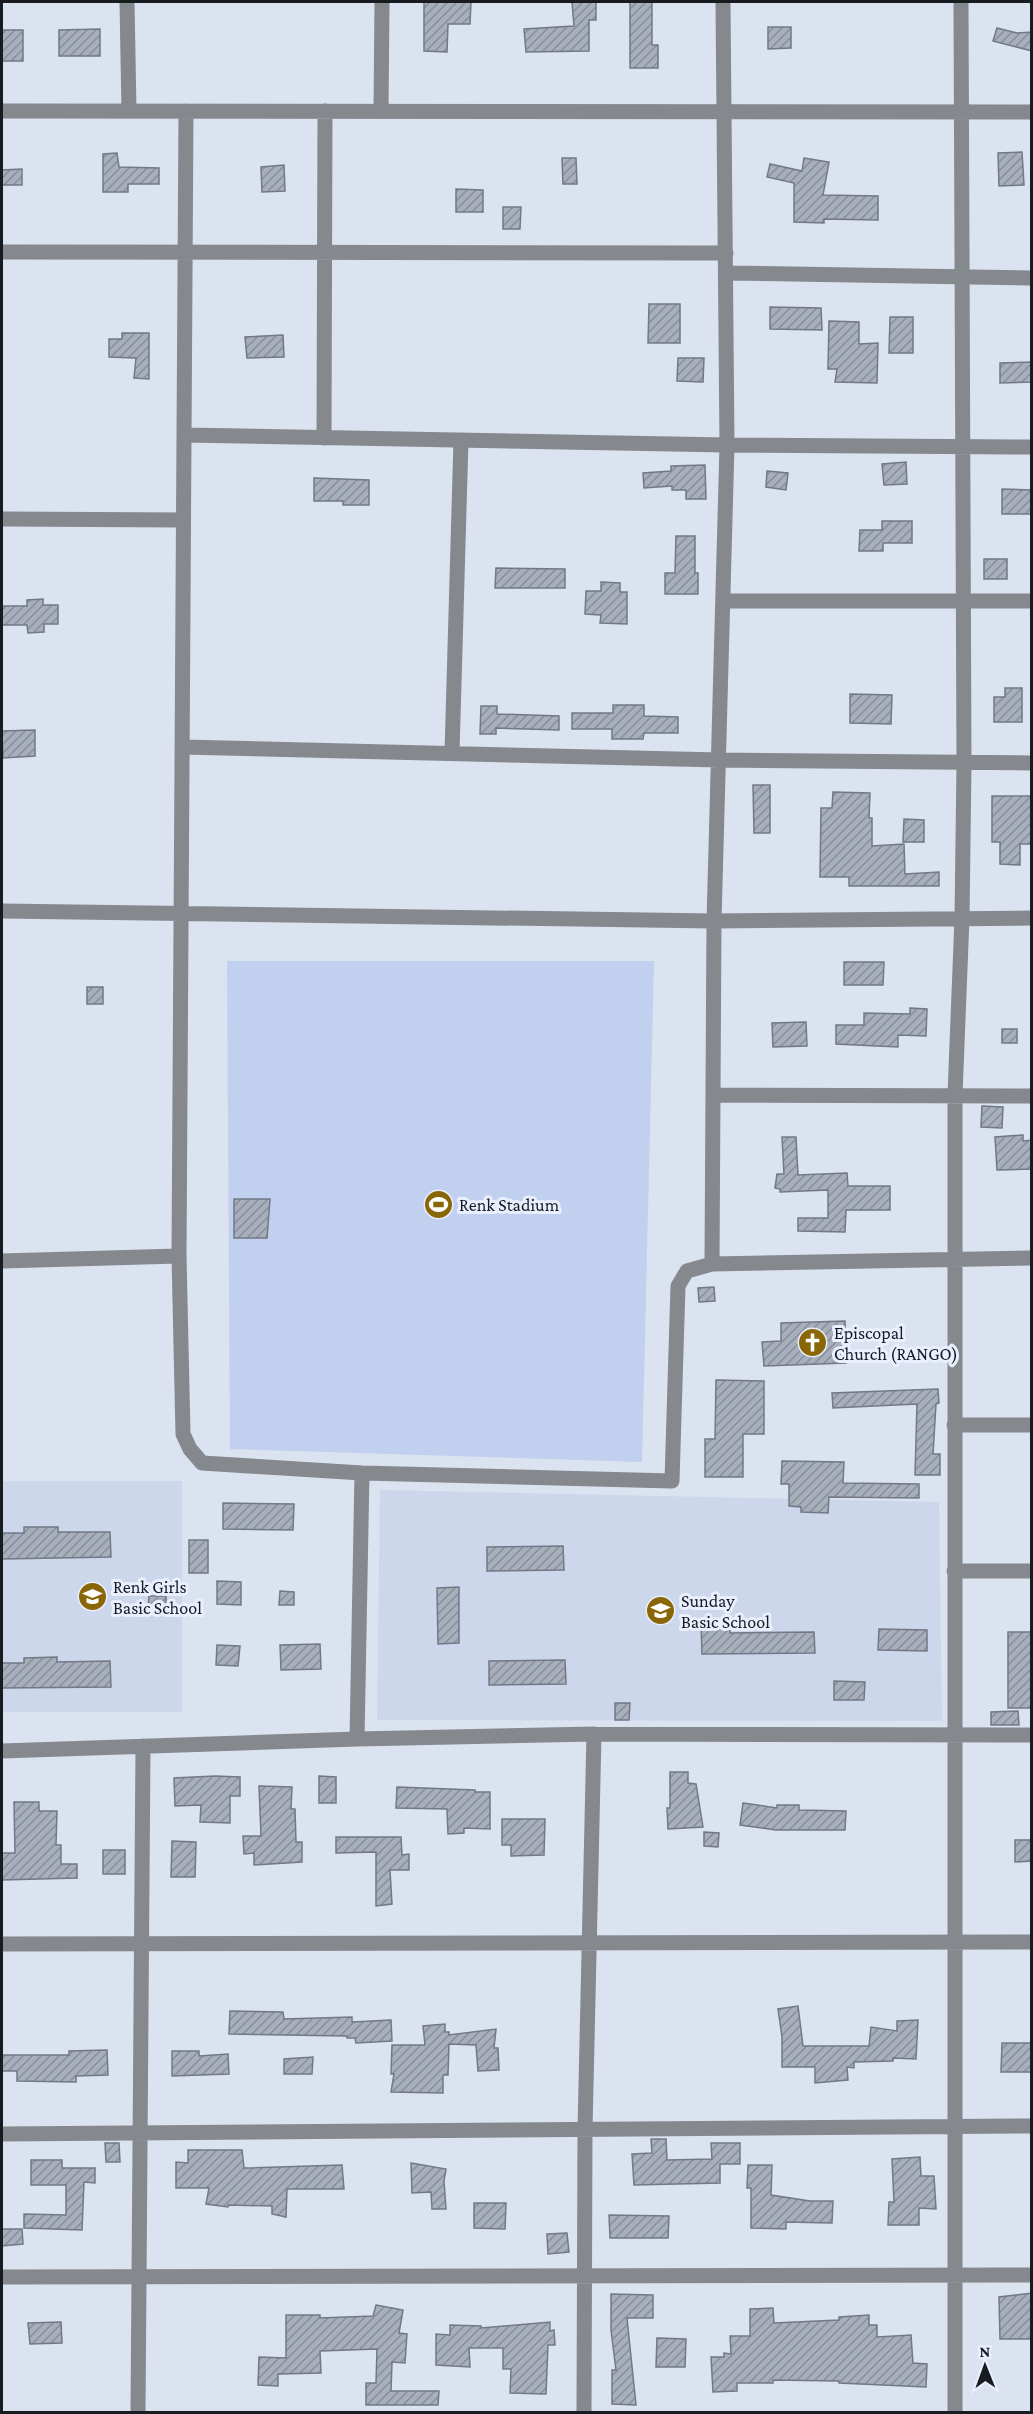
<svg xmlns="http://www.w3.org/2000/svg" width="1033" height="2414" viewBox="0 0 1033 2414" font-family="'Crimson Pro',serif">
  <style>
    .built { fill: #cdd7eb }
    .pitch { fill: #c1d0ef }
    .building { fill: url(#building-hatch); stroke: #727885; stroke-width: 1.5 }
    .lines { fill: none; stroke-linecap: round; stroke-linejoin: round }
    .street { stroke: #85888d; stroke-width: 15 }
    .labels { text-anchor: middle; dominant-baseline: central; stroke-width: 6; stroke-linejoin: round; paint-order: stroke }
    .poi-label { font-size: 18px; fill: #181b20; stroke: #e9effe; text-anchor: start }
  </style>
  <defs>
    <pattern id="building-hatch" width="6" height="6" patternUnits="userSpaceOnUse" patternTransform="scale(1.5)"><rect width="6" height="6" fill="#a8afbc"/><path d="M-1 1l2-2M0 6l6-6M5 7l2-2" fill="none" stroke="#888e98"/></pattern>
  </defs>
  <rect width="100%" height="100%" fill="#dbe2f0"/>
  <path class="built" d="M 2,1481 L 182,1481 L 182,1712 L 2,1712 Z
    M 380,1490 L 939,1502 L 942,1721 L 377,1720 Z"/>
  <path class="pitch" d="M 227,961 L 654,961 L 642,1462 L 230,1449 Z"/>
  <path class="building" d="M 424,2 L 471,2 L 470,24 L 448,24 L 447,52 L 424,51 Z
    M 572,2 L 596,2 L 596,20 L 589,20 L 589,51 L 526,52 L 524,29 L 574,26 Z
    M 630,2 L 652,2 L 652,45 L 658,45 L 658,68 L 630,68 Z
    M 768,27 L 791,27 L 791,48 L 768,49 Z
    M 997,28 L 1017,33 L 1032,32 L 1032,51 L 993,41 Z
    M 100,29 L 100,56 L 59,56 L 59,30 Z
    M 2,30 L 23,30 L 23,61 L 2,61 Z
    M 1022,152 L 1024,185 L 999,186 L 998,153 Z
    M 117,153 L 119,167 L 159,168 L 159,184 L 128,184 L 128,192 L 103,192 L 103,154 Z
    M 562,158 L 576,158 L 577,184 L 563,184 Z
    M 804,158 L 829,162 L 823,195 L 878,196 L 878,220 L 824,219 L 824,223 L 794,222 L 794,183 L 767,177 L 770,164 L 802,171 Z
    M 284,165 L 285,191 L 262,192 L 261,167 Z
    M 22,169 L 22,185 L 2,185 L 2,170 Z
    M 456,189 L 483,190 L 483,212 L 456,212 Z
    M 503,207 L 521,207 L 520,229 L 503,229 Z
    M 649,304 L 680,304 L 680,343 L 648,343 Z
    M 770,307 L 821,308 L 822,330 L 770,329 Z
    M 890,317 L 913,317 L 913,353 L 889,353 Z
    M 829,321 L 859,322 L 859,344 L 878,343 L 877,383 L 835,382 L 837,369 L 828,369 Z
    M 122,333 L 149,333 L 149,379 L 134,378 L 136,358 L 109,357 L 109,339 L 122,339 Z
    M 283,335 L 284,357 L 247,358 L 245,337 Z
    M 678,358 L 704,358 L 703,382 L 677,381 Z
    M 1032,362 L 1032,382 L 1000,383 L 1000,363 Z
    M 906,462 L 907,484 L 884,485 L 882,464 Z
    M 705,465 L 706,499 L 686,499 L 686,490 L 672,490 L 672,486 L 644,488 L 643,473 L 671,471 L 671,466 Z
    M 767,471 L 788,473 L 786,490 L 766,487 Z
    M 314,478 L 369,480 L 369,505 L 343,505 L 343,501 L 314,501 Z
    M 1002,489 L 1032,490 L 1032,514 L 1002,514 Z
    M 882,521 L 912,521 L 912,543 L 883,543 L 883,551 L 859,551 L 860,530 L 882,530 Z
    M 676,536 L 695,536 L 695,573 L 698,573 L 698,594 L 665,594 L 665,573 L 675,573 Z
    M 984,559 L 1007,559 L 1007,579 L 984,579 Z
    M 496,568 L 565,569 L 565,588 L 495,588 Z
    M 601,582 L 620,583 L 620,592 L 627,592 L 627,624 L 600,623 L 601,615 L 585,614 L 586,591 L 601,591 Z
    M 43,599 L 43,605 L 58,605 L 58,624 L 44,624 L 44,632 L 28,633 L 27,625 L 2,625 L 2,606 L 27,606 L 27,600 Z
    M 1005,688 L 1022,688 L 1022,722 L 994,722 L 994,697 L 1005,697 Z
    M 850,694 L 892,695 L 891,724 L 850,723 Z
    M 613,705 L 644,705 L 644,716 L 678,717 L 678,733 L 644,733 L 643,739 L 612,739 L 612,729 L 572,729 L 572,713 L 613,713 Z
    M 481,706 L 497,706 L 497,714 L 559,716 L 559,730 L 496,728 L 496,734 L 480,734 Z
    M 35,730 L 35,756 L 3,758 L 2,731 Z
    M 753,785 L 770,785 L 770,833 L 754,833 Z
    M 833,792 L 870,793 L 869,818 L 872,818 L 872,846 L 904,844 L 905,874 L 939,872 L 939,886 L 849,886 L 849,877 L 820,877 L 821,808 L 832,808 Z
    M 992,796 L 1032,796 L 1032,844 L 1020,844 L 1020,865 L 1000,864 L 1000,842 L 992,842 Z
    M 904,819 L 924,820 L 924,842 L 903,842 Z
    M 844,962 L 884,962 L 883,985 L 844,985 Z
    M 87,987 L 103,987 L 103,1004 L 87,1004 Z
    M 910,1008 L 927,1009 L 926,1036 L 898,1035 L 898,1047 L 836,1044 L 836,1025 L 864,1025 L 864,1013 L 910,1014 Z
    M 806,1022 L 807,1046 L 773,1047 L 772,1023 Z
    M 1002,1029 L 1017,1029 L 1017,1043 L 1002,1043 Z
    M 982,1106 L 1003,1107 L 1002,1128 L 981,1127 Z
    M 1023,1135 L 1023,1141 L 1032,1140 L 1032,1169 L 997,1170 L 995,1137 Z
    M 782,1137 L 796,1137 L 798,1175 L 847,1173 L 848,1186 L 890,1186 L 890,1210 L 846,1210 L 845,1232 L 798,1231 L 798,1218 L 828,1218 L 828,1190 L 780,1192 L 780,1189 L 775,1188 L 777,1174 L 784,1174 Z
    M 234,1199 L 270,1199 L 267,1238 L 234,1238 Z
    M 714,1287 L 715,1301 L 699,1302 L 698,1288 Z
    M 845,1321 L 846,1363 L 764,1366 L 762,1342 L 781,1341 L 781,1323 Z
    M 716,1380 L 764,1381 L 764,1434 L 743,1434 L 743,1477 L 705,1477 L 705,1439 L 715,1439 Z
    M 938,1389 L 939,1403 L 936,1404 L 933,1454 L 940,1454 L 940,1475 L 915,1475 L 917,1404 L 833,1408 L 832,1393 Z
    M 782,1461 L 844,1462 L 843,1483 L 919,1484 L 919,1498 L 829,1497 L 828,1513 L 801,1512 L 801,1507 L 789,1506 L 789,1484 L 781,1484 Z
    M 223,1503 L 294,1504 L 293,1530 L 223,1529 Z
    M 24,1527 L 58,1527 L 58,1532 L 110,1532 L 111,1557 L 2,1559 L 2,1533 L 24,1533 Z
    M 189,1540 L 208,1540 L 208,1573 L 189,1573 Z
    M 563,1546 L 564,1570 L 487,1571 L 487,1547 Z
    M 217,1581 L 241,1582 L 241,1605 L 217,1604 Z
    M 459,1587 L 459,1643 L 438,1644 L 437,1588 Z
    M 280,1591 L 294,1592 L 294,1605 L 279,1605 Z
    M 149,1596 L 166,1596 L 166,1614 L 148,1613 Z
    M 729,1622 L 730,1633 L 814,1632 L 815,1653 L 702,1654 L 701,1623 Z
    M 879,1629 L 927,1630 L 927,1651 L 878,1650 Z
    M 1008,1632 L 1032,1632 L 1032,1708 L 1008,1708 Z
    M 320,1644 L 321,1669 L 281,1670 L 280,1645 Z
    M 217,1645 L 240,1646 L 238,1666 L 216,1665 Z
    M 57,1657 L 57,1662 L 110,1661 L 111,1687 L 2,1688 L 2,1663 L 24,1663 L 24,1658 Z
    M 565,1660 L 566,1684 L 489,1685 L 489,1661 Z
    M 834,1681 L 865,1682 L 864,1700 L 834,1700 Z
    M 615,1703 L 630,1703 L 629,1720 L 615,1720 Z
    M 1018,1711 L 1019,1725 L 991,1725 L 991,1712 Z
    M 670,1772 L 688,1772 L 688,1783 L 696,1784 L 703,1827 L 668,1829 L 667,1808 L 670,1808 Z
    M 215,1776 L 240,1777 L 240,1796 L 230,1796 L 230,1823 L 200,1822 L 201,1805 L 175,1806 L 174,1778 Z
    M 319,1776 L 336,1777 L 336,1803 L 319,1803 Z
    M 259,1786 L 292,1787 L 291,1809 L 295,1809 L 296,1842 L 302,1842 L 302,1862 L 254,1865 L 254,1853 L 244,1854 L 243,1836 L 261,1836 Z
    M 397,1787 L 475,1790 L 475,1792 L 490,1792 L 490,1829 L 464,1828 L 464,1833 L 448,1834 L 447,1809 L 396,1808 Z
    M 14,1802 L 39,1802 L 39,1811 L 57,1811 L 56,1845 L 61,1845 L 61,1864 L 77,1864 L 77,1878 L 2,1880 L 2,1853 L 15,1853 Z
    M 743,1803 L 777,1808 L 777,1805 L 799,1805 L 799,1810 L 846,1811 L 845,1830 L 776,1830 L 740,1825 Z
    M 502,1819 L 545,1819 L 544,1855 L 511,1856 L 511,1845 L 502,1845 Z
    M 704,1832 L 719,1833 L 718,1847 L 704,1846 Z
    M 336,1837 L 401,1837 L 402,1855 L 409,1854 L 409,1870 L 390,1870 L 392,1904 L 376,1906 L 376,1852 L 336,1853 Z
    M 1015,1840 L 1032,1840 L 1032,1861 L 1015,1862 Z
    M 172,1841 L 196,1842 L 195,1877 L 171,1877 Z
    M 103,1850 L 125,1850 L 125,1874 L 103,1874 Z
    M 798,2006 L 803,2046 L 869,2046 L 871,2027 L 897,2031 L 897,2021 L 918,2020 L 916,2059 L 893,2058 L 893,2061 L 854,2062 L 854,2068 L 847,2067 L 848,2080 L 815,2083 L 815,2067 L 782,2067 L 782,2037 L 778,2009 Z
    M 230,2011 L 283,2012 L 284,2019 L 352,2017 L 352,2022 L 391,2020 L 392,2041 L 356,2043 L 355,2038 L 347,2038 L 347,2036 L 229,2034 Z
    M 445,2024 L 445,2032 L 449,2032 L 449,2035 L 496,2029 L 494,2048 L 498,2048 L 499,2070 L 478,2071 L 476,2045 L 449,2044 L 448,2075 L 443,2075 L 443,2093 L 391,2092 L 394,2074 L 391,2074 L 392,2045 L 425,2045 L 423,2026 Z
    M 1002,2043 L 1032,2043 L 1032,2072 L 1001,2072 Z
    M 107,2050 L 108,2075 L 76,2076 L 76,2082 L 17,2081 L 17,2071 L 2,2071 L 2,2055 L 69,2055 L 69,2051 Z
    M 172,2051 L 199,2051 L 199,2056 L 228,2054 L 229,2074 L 172,2076 Z
    M 313,2057 L 312,2074 L 284,2074 L 284,2059 Z
    M 651,2139 L 666,2139 L 667,2160 L 712,2159 L 711,2143 L 740,2143 L 740,2164 L 720,2164 L 720,2183 L 634,2185 L 632,2154 L 652,2153 Z
    M 105,2143 L 119,2143 L 120,2162 L 106,2162 Z
    M 188,2150 L 242,2150 L 244,2168 L 342,2165 L 344,2189 L 287,2189 L 286,2217 L 272,2214 L 272,2206 L 228,2205 L 228,2207 L 206,2204 L 209,2188 L 176,2188 L 176,2162 L 188,2163 Z
    M 920,2157 L 921,2176 L 934,2176 L 936,2209 L 919,2208 L 919,2225 L 888,2225 L 889,2202 L 894,2202 L 892,2159 Z
    M 31,2160 L 62,2160 L 62,2168 L 95,2168 L 95,2183 L 84,2182 L 82,2230 L 24,2228 L 24,2214 L 66,2215 L 66,2185 L 31,2185 Z
    M 411,2163 L 446,2169 L 444,2181 L 446,2209 L 432,2209 L 431,2192 L 412,2193 Z
    M 748,2165 L 772,2165 L 771,2195 L 810,2201 L 833,2201 L 832,2223 L 786,2222 L 786,2229 L 751,2228 L 751,2188 L 747,2188 Z
    M 474,2203 L 506,2203 L 505,2229 L 474,2228 Z
    M 609,2215 L 669,2216 L 668,2238 L 610,2238 Z
    M 2,2229 L 22,2229 L 23,2244 L 2,2246 Z
    M 567,2233 L 569,2252 L 548,2254 L 547,2234 Z
    M 1032,2293 L 1032,2339 L 1000,2339 L 999,2297 Z
    M 611,2294 L 653,2295 L 653,2318 L 627,2318 L 636,2405 L 612,2404 L 612,2370 L 616,2370 L 611,2330 Z
    M 376,2305 L 403,2310 L 399,2333 L 407,2334 L 405,2363 L 392,2362 L 391,2391 L 439,2391 L 438,2405 L 366,2405 L 366,2383 L 376,2383 L 377,2349 L 320,2351 L 321,2373 L 278,2374 L 278,2386 L 258,2385 L 259,2357 L 286,2358 L 286,2315 L 320,2315 L 320,2318 L 373,2316 Z
    M 773,2308 L 774,2323 L 839,2320 L 839,2317 L 869,2315 L 869,2325 L 877,2325 L 877,2337 L 911,2335 L 913,2363 L 927,2364 L 926,2387 L 839,2383 L 839,2381 L 773,2380 L 773,2383 L 737,2383 L 737,2391 L 713,2392 L 711,2357 L 724,2357 L 724,2353 L 731,2354 L 730,2336 L 750,2336 L 750,2309 Z
    M 61,2322 L 62,2343 L 30,2344 L 28,2323 Z
    M 550,2322 L 550,2331 L 554,2330 L 555,2345 L 548,2345 L 546,2394 L 510,2393 L 511,2369 L 503,2369 L 503,2348 L 469,2348 L 470,2367 L 436,2365 L 436,2334 L 450,2335 L 450,2325 L 481,2326 L 481,2328 Z
    M 657,2338 L 686,2339 L 685,2367 L 656,2367 Z"/>
  <g class="lines">
    <path class="street" d="M 127,2 L 129,111
      M 723,2 L 727,445 L 714,921 L 712,1264 L 1032,1258
      M 2,111 L 1032,112
      M 186,111 L 179,1256 L 183,1434 L 190,1449 L 202,1463 L 362,1473 L 672,1481 L 678,1286 L 687,1271 L 712,1264
      M 381,111 L 382,2
      M 2,252 L 726,253
      M 726,273 L 1032,278
      M 184,435 L 727,445 L 1032,447
      M 324,438 L 325,111
      M 2,519 L 183,520
      M 725,601 L 1032,601
      M 182,747 L 720,760 L 1032,763
      M 452,753 L 461,440
      M 2,911 L 714,921 L 1032,918
      M 713,1095 L 1032,1096
      M 2,1261 L 179,1256
      M 954,1425 L 1032,1425
      M 954,1571 L 1032,1571
      M 357,1739 L 362,1473
      M 2,1751 L 357,1739 L 594,1734 L 1032,1735
      M 2,1944 L 1032,1942
      M 2,2134 L 1032,2126
      M 2,2277 L 1032,2275
      M 138,2412 L 143,1746
      M 584,2412 L 585,2130 L 594,1734
      M 955,2412 L 955,1095 L 962,918 L 964,764 L 961,2"/>
  </g>
  <defs>
    <symbol id="stadium-disc" viewBox="-11 -11 22 22"><circle r="9.5" fill="#8a6706" stroke="#e9effe"/><path d="M0-5a6.5 5 0 1 0 0 10a6.5 5 0 1 0 0-10ZM-3.5-1.8h7v3.6h-7Z" fill="#fff"/></symbol>
    <symbol id="church-disc" viewBox="-11 -11 22 22"><circle r="9.5" fill="#8a6706" stroke="#e9effe"/><path d="M-1.2-6h2.4v3.5h3.3v2.4h-3.3V6h-2.4V-.1h-3.3v-2.4h3.3Z" fill="#fff"/></symbol>
    <symbol id="school-disc" viewBox="-11 -11 22 22"><circle r="9.5" fill="#8a6706" stroke="#e9effe"/><path d="M0-5L7-2L0 1L-7-2ZM-4 1L0 2.5L4 1V4Q0 6-4 4Z" fill="#fff"/></symbol>
  </defs>
  <g fill-rule="evenodd">
    <use href="#stadium-disc" x="422" y="1188" width="33" height="33"/>
    <use href="#church-disc" x="796" y="1326" width="33" height="33"/>
    <use href="#school-disc" x="76" y="1580" width="33" height="33"/>
    <use href="#school-disc" x="644" y="1594" width="33" height="33"/>
  </g>
  <g class="labels">
    <g class="poi-label">
      <text x="459" y="1205">Renk Stadium</text>
      <text x="834" y="1333">Episcopal<tspan x="834" dy="21">Church (RANGO)</tspan></text>
      <text x="113" y="1587">Renk Girls<tspan x="113" dy="21">Basic School</tspan></text>
      <text x="681" y="1601">Sunday<tspan x="681" dy="21">Basic School</tspan></text>
    </g>
  </g>
  <rect width="1033" height="2414" fill="none" stroke="#181b20" stroke-width="6"/>
  <g transform="translate(985 2366) rotate(359)" stroke="#e9effe" stroke-width="4.5" paint-order="stroke">
  <path d="M0-4.5L10 22L0 15L-10 22Z" fill="#181b20"/>
  <text y="-9" font-size="16" font-weight="bold" text-anchor="middle" fill="#181b20">N</text>
  </g>
</svg>
